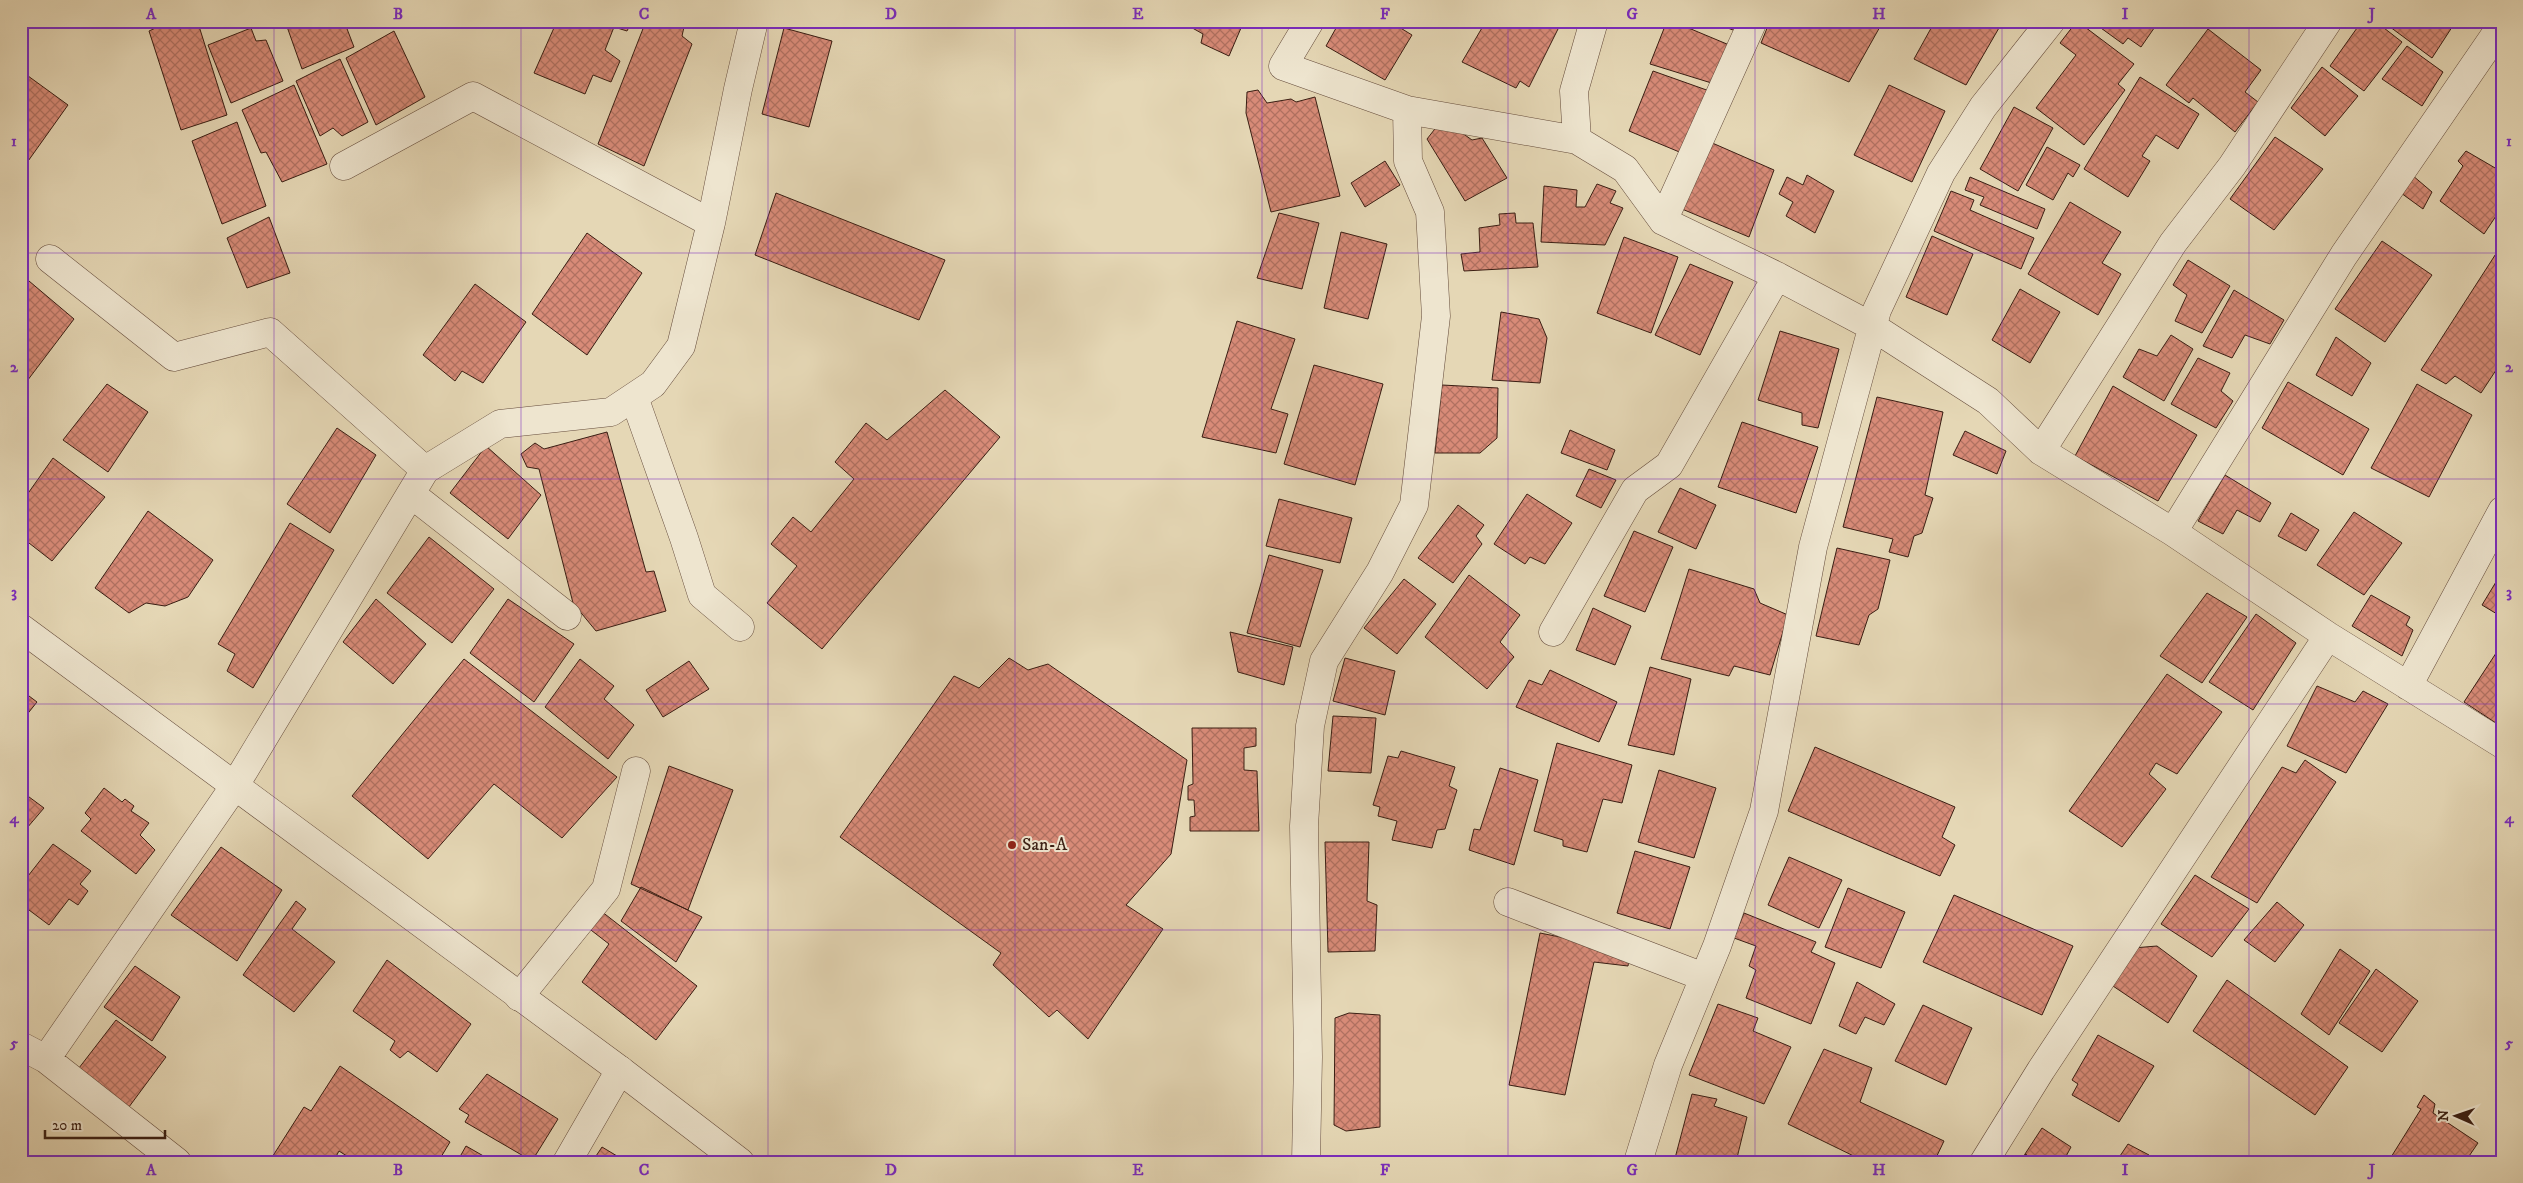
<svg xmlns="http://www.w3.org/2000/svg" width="2523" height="1183" viewBox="0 0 2523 1183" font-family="'IM FELL DW Pica',serif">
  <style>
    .building { fill: url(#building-cross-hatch); stroke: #3a1e13 }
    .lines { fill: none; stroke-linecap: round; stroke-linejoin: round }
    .minor-casing { stroke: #654c3c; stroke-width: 29 }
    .tertiary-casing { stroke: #654c3c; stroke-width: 29 }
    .minor { stroke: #eee5cf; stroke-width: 28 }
    .tertiary { stroke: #eee5cf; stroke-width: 28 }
    .grid { fill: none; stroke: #7b2cbf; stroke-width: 1; stroke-opacity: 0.55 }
    .poi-dot { fill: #8f2418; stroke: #eee5cf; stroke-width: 2 }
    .labels { text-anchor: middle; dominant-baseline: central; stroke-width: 4; stroke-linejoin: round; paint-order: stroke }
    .poi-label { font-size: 18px; fill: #3a1e13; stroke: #eee5cf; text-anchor: start }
    .neatline { fill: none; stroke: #7b2cbf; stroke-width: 2 }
    .grid-label { font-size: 16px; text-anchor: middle; font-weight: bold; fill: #7b2cbf }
  </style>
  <defs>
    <pattern id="building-cross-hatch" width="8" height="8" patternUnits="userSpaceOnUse" patternTransform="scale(1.25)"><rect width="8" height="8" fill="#d88b78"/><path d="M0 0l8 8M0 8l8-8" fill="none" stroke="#b07161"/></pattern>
  </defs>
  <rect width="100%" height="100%" fill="#e5d7b5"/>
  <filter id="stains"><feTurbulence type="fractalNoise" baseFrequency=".004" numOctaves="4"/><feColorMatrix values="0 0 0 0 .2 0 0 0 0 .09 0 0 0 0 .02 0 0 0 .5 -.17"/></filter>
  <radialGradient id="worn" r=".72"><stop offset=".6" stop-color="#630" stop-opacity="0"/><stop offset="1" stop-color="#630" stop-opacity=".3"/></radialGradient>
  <path class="building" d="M 171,21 L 176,21 L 180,29 L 198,23 L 227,115 L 181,130 L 149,31 Z
    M 285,21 L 344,21 L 354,47 L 302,69 Z
    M 557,21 L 632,21 L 627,31 L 614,27 L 605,50 L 620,61 L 611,82 L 593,75 L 585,94 L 534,73 Z
    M 646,21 L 671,21 L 684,27 L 682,36 L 692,44 L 644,166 L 598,144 Z
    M 1180,21 L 1244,21 L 1229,56 L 1201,43 L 1203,34 Z
    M 1340,21 L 1389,21 L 1412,35 L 1385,80 L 1326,46 Z
    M 1486,21 L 1562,21 L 1529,87 L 1520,81 L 1516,88 L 1462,62 Z
    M 1667,21 L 1679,21 L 1679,24 L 1734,47 L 1718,85 L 1650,64 Z
    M 1709,21 L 1746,21 L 1741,33 Z
    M 1770,21 L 1873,21 L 1881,25 L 1849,82 L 1761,43 Z
    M 1935,21 L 2003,21 L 1966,85 L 1914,59 Z
    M 2077,21 L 2134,64 L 2118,84 L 2125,90 L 2084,145 L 2036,108 L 2076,55 L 2060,43 Z
    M 2095,21 L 2159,21 L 2141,47 L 2128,38 L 2123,44 L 2094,23 Z
    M 2362,21 L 2375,21 L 2402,42 L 2364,91 L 2330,66 Z
    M 2382,21 L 2456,21 L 2432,58 Z
    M 251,28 L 256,41 L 266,40 L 283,81 L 231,103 L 208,45 Z
    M 784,28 L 832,41 L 809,127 L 762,114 Z
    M 2208,29 L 2261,70 L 2245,92 L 2258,102 L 2235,132 L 2193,98 L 2189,103 L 2166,85 Z
    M 394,31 L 425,97 L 376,125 L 346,58 Z
    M 2407,46 L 2443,72 L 2422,106 L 2382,79 Z
    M 340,59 L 368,122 L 342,136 L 333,128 L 320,136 L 296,81 Z
    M 2322,67 L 2358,96 L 2325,136 L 2291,108 Z
    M 1653,71 L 1715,93 L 1689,156 L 1629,131 Z
    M 24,73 L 68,105 L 21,171 L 21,78 Z
    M 2140,77 L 2199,114 L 2178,149 L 2156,135 L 2142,156 L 2150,161 L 2128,197 L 2084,169 Z
    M 294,85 L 327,164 L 282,182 L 266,152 L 261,153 L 242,110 Z
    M 1889,85 L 1945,111 L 1912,182 L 1854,155 Z
    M 1258,90 L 1267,103 L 1291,99 L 1296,102 L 1315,97 L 1340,196 L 1271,212 L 1246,113 L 1247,92 Z
    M 2014,107 L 2053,128 L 2018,191 L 1980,169 Z
    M 237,122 L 266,206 L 222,224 L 192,141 Z
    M 1438,125 L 1458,130 L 1472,140 L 1482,138 L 1507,178 L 1465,201 L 1427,139 Z
    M 2275,137 L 2323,169 L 2274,230 L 2230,199 Z
    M 1710,142 L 1774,170 L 1749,237 L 1682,209 Z
    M 2047,147 L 2080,165 L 2073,177 L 2068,173 L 2053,200 L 2026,185 Z
    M 2466,151 L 2502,172 L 2502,207 L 2484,234 L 2440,201 L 2463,166 L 2458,161 Z
    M 1385,161 L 1400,185 L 1365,207 L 1351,183 Z
    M 1807,175 L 1834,191 L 1815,233 L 1786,216 L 1793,202 L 1779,194 L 1787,177 L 1803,185 Z
    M 2412,175 L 2432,192 L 2423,209 L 2401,193 Z
    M 1970,177 L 2045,209 L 2037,229 L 1980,205 L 1984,197 L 1965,190 Z
    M 1597,184 L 1616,191 L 1610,203 L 1623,208 L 1605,245 L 1541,242 L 1544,186 L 1577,190 L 1576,207 L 1585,207 Z
    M 1951,191 L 1974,200 L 1970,210 L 2034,238 L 2021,269 L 1934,231 Z
    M 776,193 L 945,260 L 919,320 L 755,255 Z
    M 2070,202 L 2121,232 L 2102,263 L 2121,274 L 2098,315 L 2028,274 Z
    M 1279,213 L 1319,223 L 1302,289 L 1257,278 Z
    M 1515,213 L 1516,223 L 1533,223 L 1538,267 L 1464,271 L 1461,254 L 1480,252 L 1479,228 L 1500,225 L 1499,214 Z
    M 269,217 L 290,273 L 247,288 L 227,238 Z
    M 1341,232 L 1387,244 L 1368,319 L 1324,308 Z
    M 587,233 L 642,273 L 587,355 L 532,314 Z
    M 1932,236 L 1973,254 L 1947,315 L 1906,297 Z
    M 1624,237 L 1678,257 L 1651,333 L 1597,313 Z
    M 2382,241 L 2432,275 L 2385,342 L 2335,309 Z
    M 2499,249 L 2502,250 L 2502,361 L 2481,393 L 2455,376 L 2446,384 L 2421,370 Z
    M 2188,260 L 2230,286 L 2202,333 L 2175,321 L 2187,295 L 2173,285 Z
    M 1690,264 L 1733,282 L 1700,355 L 1655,335 Z
    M 29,281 L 74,319 L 21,389 L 21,290 Z
    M 475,284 L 526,322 L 483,383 L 462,371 L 455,381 L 423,355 Z
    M 2020,289 L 2060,312 L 2030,363 L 1992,340 Z
    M 2234,290 L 2284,320 L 2270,344 L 2245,335 L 2232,358 L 2203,346 Z
    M 1501,312 L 1539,319 L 1547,338 L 1540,383 L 1492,380 Z
    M 1237,321 L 1295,339 L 1271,409 L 1288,414 L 1276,453 L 1202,437 Z
    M 1780,331 L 1839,349 L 1818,428 L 1802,425 L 1802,413 L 1758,400 Z
    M 2171,335 L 2193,349 L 2164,401 L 2123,377 L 2139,349 L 2157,356 Z
    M 2336,337 L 2371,363 L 2352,396 L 2316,375 Z
    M 2198,358 L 2230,373 L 2221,391 L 2233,401 L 2216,428 L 2171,404 Z
    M 1314,365 L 1383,384 L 1355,485 L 1284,464 Z
    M 2288,382 L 2369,429 L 2343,475 L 2262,428 Z
    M 107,384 L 148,412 L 108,472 L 63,440 Z
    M 2417,384 L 2472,415 L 2429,497 L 2371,468 Z
    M 1442,385 L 1498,388 L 1497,438 L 1480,453 L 1435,453 Z
    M 2113,386 L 2197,435 L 2158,501 L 2075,456 Z
    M 945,390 L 1000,437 L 822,649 L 767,603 L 797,566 L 771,544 L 793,517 L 811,532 L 854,479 L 835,462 L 866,423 L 887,440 Z
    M 1877,397 L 1943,412 L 1925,495 L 1933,498 L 1922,533 L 1914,536 L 1908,557 L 1889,552 L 1893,539 L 1843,527 Z
    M 1742,422 L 1818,447 L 1796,513 L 1718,487 Z
    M 337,428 L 376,455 L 330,533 L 287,504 Z
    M 1570,430 L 1615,450 L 1607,470 L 1561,453 Z
    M 1965,431 L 2006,451 L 1997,474 L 1953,455 Z
    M 607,432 L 646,572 L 654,571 L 666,611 L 596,631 L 573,603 L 539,469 L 527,467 L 521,454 L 535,443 L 544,449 Z
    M 486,446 L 541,495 L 508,539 L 450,493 Z
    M 53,458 L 105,497 L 52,561 L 29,543 L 21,551 L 21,497 L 24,499 Z
    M 1589,469 L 1616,480 L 1601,508 L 1576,496 Z
    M 2225,475 L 2271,503 L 2260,522 L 2237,510 L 2223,534 L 2198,521 Z
    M 1680,488 L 1716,505 L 1696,549 L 1658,532 Z
    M 1527,494 L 1572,523 L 1545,564 L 1530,557 L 1525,564 L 1494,544 Z
    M 1279,499 L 1352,518 L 1340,563 L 1266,546 Z
    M 1458,505 L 1484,525 L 1476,536 L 1482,544 L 1453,583 L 1418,558 Z
    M 148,511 L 213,560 L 188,597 L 165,606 L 146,603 L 129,613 L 95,588 Z
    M 2354,512 L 2402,543 L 2364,595 L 2317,565 Z
    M 2291,513 L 2319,530 L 2306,551 L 2278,536 Z
    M 290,523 L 334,550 L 253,688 L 227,671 L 235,654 L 218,644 Z
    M 1634,531 L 1673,547 L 1645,612 L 1604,596 Z
    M 429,537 L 494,589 L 452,643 L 387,593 Z
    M 1837,548 L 1890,560 L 1878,609 L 1869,615 L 1859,645 L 1816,636 Z
    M 1269,555 L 1323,570 L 1300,647 L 1247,633 Z
    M 1689,569 L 1754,589 L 1760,603 L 1788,615 L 1770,675 L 1734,666 L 1729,676 L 1661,659 Z
    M 2502,572 L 2502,617 L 2482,605 Z
    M 1469,575 L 1520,615 L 1500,642 L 1514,657 L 1487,689 L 1425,637 Z
    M 1404,579 L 1436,604 L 1397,654 L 1364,628 Z
    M 2207,593 L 2247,617 L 2202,683 L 2160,656 Z
    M 2371,595 L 2410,617 L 2406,625 L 2413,630 L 2402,656 L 2352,626 Z
    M 376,599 L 426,644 L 393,684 L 343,642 Z
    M 508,599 L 574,644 L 534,702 L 470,653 Z
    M 1593,608 L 1631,626 L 1615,665 L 1576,650 Z
    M 2256,614 L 2296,643 L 2253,710 L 2209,682 Z
    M 1230,632 L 1293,647 L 1284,685 L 1238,672 Z
    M 2502,644 L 2502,727 L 2464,702 Z
    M 1009,658 L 1028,670 L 1048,664 L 1187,760 L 1171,854 L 1126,905 L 1163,929 L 1088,1039 L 1057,1010 L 1049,1017 L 993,965 L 1001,953 L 840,837 L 954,676 L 979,688 Z
    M 1345,658 L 1395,671 L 1385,715 L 1333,701 Z
    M 464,659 L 617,777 L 562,838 L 494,784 L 428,859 L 352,796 Z
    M 580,659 L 614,686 L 604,699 L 634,725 L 608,759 L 545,707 Z
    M 689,661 L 709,689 L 663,717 L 646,690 Z
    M 1650,667 L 1691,679 L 1674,755 L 1628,745 Z
    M 1550,670 L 1617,702 L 1599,742 L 1516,707 L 1529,680 L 1542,685 Z
    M 2167,674 L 2222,712 L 2177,774 L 2156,763 L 2149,774 L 2166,789 L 2122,847 L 2069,811 Z
    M 2317,686 L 2355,702 L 2363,691 L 2388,704 L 2346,773 L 2287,746 Z
    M 21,690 L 37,702 L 21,722 Z
    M 1333,716 L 1376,718 L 1371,773 L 1328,771 Z
    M 1192,728 L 1256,728 L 1256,746 L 1244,748 L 1244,770 L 1257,771 L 1259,831 L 1190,831 L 1190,817 L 1195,816 L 1194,800 L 1188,800 L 1188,786 L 1193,784 Z
    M 1557,743 L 1632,765 L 1622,803 L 1603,799 L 1587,852 L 1563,846 L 1563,840 L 1534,831 Z
    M 1815,747 L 1955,807 L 1942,837 L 1955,845 L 1940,876 L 1788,811 Z
    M 1401,751 L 1455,767 L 1449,786 L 1457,790 L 1445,829 L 1437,830 L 1432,848 L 1392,840 L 1397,821 L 1378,816 L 1380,807 L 1373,805 L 1388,756 L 1398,758 Z
    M 2305,760 L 2336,782 L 2257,903 L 2211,877 L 2282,767 L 2296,773 Z
    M 669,766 L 733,790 L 688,910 L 631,884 Z
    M 1500,768 L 1538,780 L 1514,865 L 1469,850 L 1474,829 L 1480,830 Z
    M 1659,770 L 1716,788 L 1694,858 L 1638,842 Z
    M 104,788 L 122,802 L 125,799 L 134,806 L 131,811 L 149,823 L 140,835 L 155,850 L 136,874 L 81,831 L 91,819 L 85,813 Z
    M 21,791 L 44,808 L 21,835 Z
    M 1325,842 L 1369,842 L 1367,901 L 1377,905 L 1375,951 L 1328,952 Z
    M 53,844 L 91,871 L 80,884 L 88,891 L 78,905 L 69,899 L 49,925 L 21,904 L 21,885 Z
    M 221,847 L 282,890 L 237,961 L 171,915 Z
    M 1635,851 L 1690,867 L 1670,929 L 1617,913 Z
    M 1789,857 L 1842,880 L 1819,928 L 1768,905 Z
    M 2195,875 L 2249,909 L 2212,957 L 2161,924 Z
    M 641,887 L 702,917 L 676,962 L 621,921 Z
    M 1848,888 L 1905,912 L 1881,968 L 1825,947 Z
    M 1954,895 L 2073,946 L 2042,1015 L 1923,962 Z
    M 296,901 L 306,909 L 292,929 L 335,962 L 294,1012 L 243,975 Z
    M 2277,902 L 2304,925 L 2275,962 L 2244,940 Z
    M 601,911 L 697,986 L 656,1040 L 582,982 L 609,944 L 587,927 Z
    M 1744,913 L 1816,942 L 1811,952 L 1835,963 L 1811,1024 L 1746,998 L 1756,970 L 1749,966 L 1756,946 L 1734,938 Z
    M 1540,933 L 1630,951 L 1628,966 L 1594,962 L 1565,1095 L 1509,1085 Z
    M 2157,946 L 2197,976 L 2168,1023 L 2110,984 L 2133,948 Z
    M 2340,949 L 2370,971 L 2329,1035 L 2301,1014 Z
    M 387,960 L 471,1024 L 437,1072 L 408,1051 L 400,1058 L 390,1050 L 395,1041 L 353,1011 Z
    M 135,966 L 180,997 L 152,1041 L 104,1007 Z
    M 2376,969 L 2418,1001 L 2382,1052 L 2339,1023 Z
    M 2227,980 L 2348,1067 L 2315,1115 L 2193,1031 Z
    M 1857,982 L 1895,1004 L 1884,1025 L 1865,1017 L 1856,1034 L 1839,1026 Z
    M 1718,1004 L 1758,1018 L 1753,1031 L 1791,1047 L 1764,1104 L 1689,1075 Z
    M 1923,1005 L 1972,1028 L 1946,1085 L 1895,1061 Z
    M 1349,1013 L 1380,1015 L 1380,1127 L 1346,1131 L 1334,1125 L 1335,1018 Z
    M 116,1020 L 166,1057 L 123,1115 L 72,1077 Z
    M 2098,1035 L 2154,1066 L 2119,1122 L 2072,1095 L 2078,1084 L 2072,1080 Z
    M 1824,1049 L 1872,1068 L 1860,1102 L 1944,1141 L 1934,1162 L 1866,1162 L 1788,1124 Z
    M 340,1066 L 450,1142 L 438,1162 L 356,1162 L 339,1151 L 333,1162 L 269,1162 L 304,1107 L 311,1111 Z
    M 487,1074 L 558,1119 L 532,1161 L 465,1122 L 469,1115 L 459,1109 Z
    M 1692,1094 L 1717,1099 L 1714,1106 L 1747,1117 L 1736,1162 L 1674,1162 Z
    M 2424,1095 L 2435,1104 L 2433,1113 L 2478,1143 L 2465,1162 L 2388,1162 L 2421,1109 L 2417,1107 Z
    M 2042,1128 L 2071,1147 L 2063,1162 L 2038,1162 L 2025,1154 Z
    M 2128,1144 L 2149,1155 L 2145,1162 L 2116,1162 Z
    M 466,1146 L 494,1162 L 457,1162 Z
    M 602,1147 L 627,1162 L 592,1162 Z
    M 2025,1154 L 2038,1162 L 2021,1162 Z"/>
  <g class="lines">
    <defs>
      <path id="minor" d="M 1310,21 L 1283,66 L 1407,110 L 1577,140
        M 1594,21 L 1574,91 L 1577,140 L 1625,169 L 1663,221 L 1777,276 L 1873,327 L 1988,401 L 2041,451 L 2173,532 L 2328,636 L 2502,744
        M 344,166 L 473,96 L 711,223
        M 1663,221 L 1753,21
        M 50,259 L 174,357 L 270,332 L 425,470
        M 634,397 L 684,538 L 702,595 L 740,627
        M 2041,451 L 2173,243 L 2232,166 L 2328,21
        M 411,494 L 567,616
        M 2173,532 L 2344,255 L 2502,25
        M 1553,632 L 1635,490 L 1669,465 L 1777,276
        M 2408,686 L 2502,511
        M 1508,902 L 1704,977
        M 519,997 L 606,889 L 636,771
        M 21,1046 L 46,1059 L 177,1162
        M 46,1059 L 234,787 L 425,470 L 500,424 L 611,412 L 653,384 L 681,346 L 711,223 L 738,89 L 754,21
        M 567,1162 L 620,1070
        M 1306,1162 L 1308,1057 L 1304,826 L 1310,726 L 1324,661 L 1380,572 L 1414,505 L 1436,316 L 1430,212 L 1408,161 L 1407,110
        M 1638,1162 L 1668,1065 L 1717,946 L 1764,811 L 1813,547 L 1877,310 L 1941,173 L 1983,107 L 2051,21
        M 1984,1162 L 2041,1070 L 2328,636"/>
      <path id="tertiary" d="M 21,628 L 620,1070 L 740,1162"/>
    </defs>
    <use href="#minor" class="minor-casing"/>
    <use href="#tertiary" class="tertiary-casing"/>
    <use href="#minor" class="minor"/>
    <use href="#tertiary" class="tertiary"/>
  </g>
  <path class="grid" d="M 274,21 L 274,1162M 521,21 L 521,1162M 768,21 L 768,1162M 1015,21 L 1015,1162M 1262,21 L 1262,1162M 1508,21 L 1508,1162M 1755,21 L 1755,1162M 2002,21 L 2002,1162M 2249,21 L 2249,1162M 21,253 L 2502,253M 21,479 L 2502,479M 21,704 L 2502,704M 21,930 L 2502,930"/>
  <circle class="poi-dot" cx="1012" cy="845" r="5"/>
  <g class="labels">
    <g class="poi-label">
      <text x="1022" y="845">San-A</text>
    </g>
  </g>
  <rect width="2523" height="1183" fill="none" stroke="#e5d7b5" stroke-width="55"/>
  <g transform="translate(2456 1116) rotate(272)" stroke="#eee5cf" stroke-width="4" paint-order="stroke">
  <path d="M0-4L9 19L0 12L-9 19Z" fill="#3a1e13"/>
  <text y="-8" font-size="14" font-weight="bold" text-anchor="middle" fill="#3a1e13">N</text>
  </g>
  <path d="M45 1130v8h120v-8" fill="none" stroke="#3a1e13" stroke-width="2.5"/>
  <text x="52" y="1130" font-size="15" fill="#3a1e13" stroke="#eee5cf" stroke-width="4" paint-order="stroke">20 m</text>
  <rect x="28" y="28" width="2468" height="1128" class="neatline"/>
  <g class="grid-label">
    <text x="151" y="19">A</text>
    <text x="398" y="19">B</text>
    <text x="644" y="19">C</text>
    <text x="891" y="19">D</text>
    <text x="1138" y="19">E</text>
    <text x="1385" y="19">F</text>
    <text x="1632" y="19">G</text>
    <text x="1879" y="19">H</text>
    <text x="2125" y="19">I</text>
    <text x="2372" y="19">J</text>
    <text x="14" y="146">1</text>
    <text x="2509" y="146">1</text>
    <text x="14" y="372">2</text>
    <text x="2509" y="372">2</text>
    <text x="14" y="597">3</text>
    <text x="2509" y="597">3</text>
    <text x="14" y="823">4</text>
    <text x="2509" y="823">4</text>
    <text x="14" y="1048">5</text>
    <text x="2509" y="1048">5</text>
    <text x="151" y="1175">A</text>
    <text x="398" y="1175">B</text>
    <text x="644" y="1175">C</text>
    <text x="891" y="1175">D</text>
    <text x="1138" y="1175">E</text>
    <text x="1385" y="1175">F</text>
    <text x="1632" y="1175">G</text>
    <text x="1879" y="1175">H</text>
    <text x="2125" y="1175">I</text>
    <text x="2372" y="1175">J</text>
  </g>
  <rect width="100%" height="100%" filter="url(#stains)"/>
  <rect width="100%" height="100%" fill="url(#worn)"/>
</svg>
